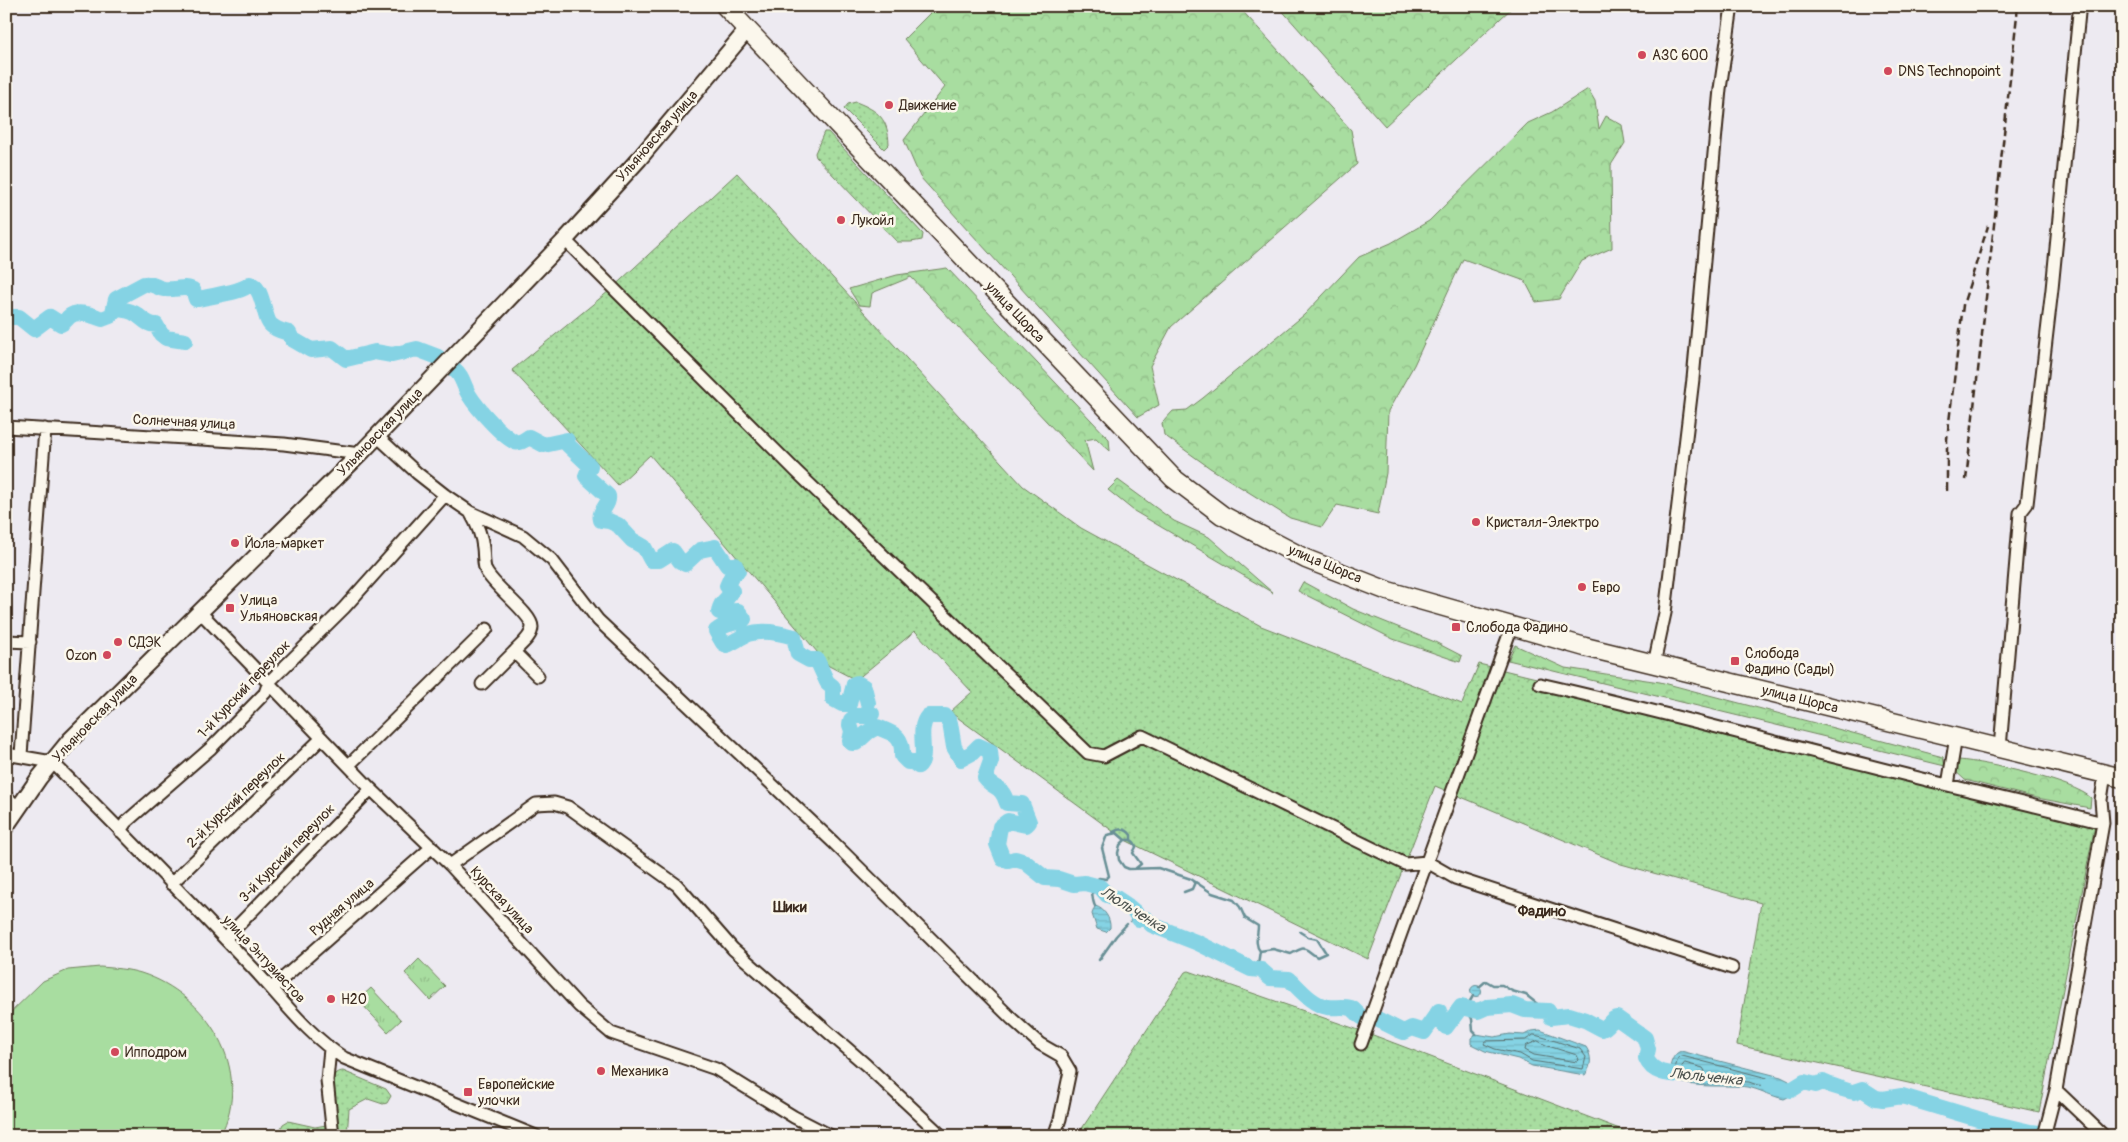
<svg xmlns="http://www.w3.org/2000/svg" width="2128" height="1142" viewBox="0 0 2128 1142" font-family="Pangolin,sans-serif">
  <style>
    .grass { fill: url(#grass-dots); stroke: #72845f }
    .forest { fill: url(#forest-crowns); stroke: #72845f }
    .park { fill: url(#park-tufts); stroke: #72845f }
    .pitch { fill: #a8dda0; stroke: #72845f }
    .water { fill: url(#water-rules); stroke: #678f95 }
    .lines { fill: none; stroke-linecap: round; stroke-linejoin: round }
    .shore { stroke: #596e6d; stroke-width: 1 }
    .stream { stroke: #678f95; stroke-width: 2.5 }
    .river { stroke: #85d3e4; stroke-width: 16 }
    .minor-casing { stroke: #3b2a1e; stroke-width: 15 }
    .secondary-casing { stroke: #3b2a1e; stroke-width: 19 }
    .primary-casing { stroke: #3b2a1e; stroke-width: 21 }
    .minor { stroke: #fbf7ec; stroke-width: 11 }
    .secondary { stroke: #fbf7ec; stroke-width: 15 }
    .primary { stroke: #fbf7ec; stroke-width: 18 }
    .rail { stroke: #3b2a1e; stroke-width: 2.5; stroke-dasharray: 8 4; stroke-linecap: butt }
    .poi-dot { fill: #d1495b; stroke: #fbf7ec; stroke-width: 2 }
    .labels { text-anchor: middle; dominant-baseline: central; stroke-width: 5; stroke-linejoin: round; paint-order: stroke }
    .poi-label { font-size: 14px; fill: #3b2a1e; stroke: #fbf7ec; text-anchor: start }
    .street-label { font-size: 14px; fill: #3b2a1e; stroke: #fbf7ec }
    .neighbourhood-label { font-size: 15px; font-weight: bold; fill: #3b2a1e; stroke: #fbf7ec }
    .water-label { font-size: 15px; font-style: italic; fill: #4e5450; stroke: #fbf7ec }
  </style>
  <defs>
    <pattern id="grass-dots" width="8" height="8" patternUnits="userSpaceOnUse" patternTransform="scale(1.25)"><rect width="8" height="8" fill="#a8dda0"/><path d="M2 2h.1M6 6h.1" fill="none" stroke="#92be89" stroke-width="1.8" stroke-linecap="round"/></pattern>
    <pattern id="forest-crowns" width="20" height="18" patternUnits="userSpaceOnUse" patternTransform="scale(1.25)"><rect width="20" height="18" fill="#a8dda0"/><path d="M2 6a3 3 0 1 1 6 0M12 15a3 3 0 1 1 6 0" fill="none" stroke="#92be89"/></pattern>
    <pattern id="park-tufts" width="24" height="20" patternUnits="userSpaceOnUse" patternTransform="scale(1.25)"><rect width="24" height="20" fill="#a8dda0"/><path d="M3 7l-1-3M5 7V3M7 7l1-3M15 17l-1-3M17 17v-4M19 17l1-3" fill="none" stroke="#92be89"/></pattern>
    <pattern id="water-rules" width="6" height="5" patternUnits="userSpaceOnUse" patternTransform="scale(1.25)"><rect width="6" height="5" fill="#85d3e4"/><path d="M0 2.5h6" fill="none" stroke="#74b5c3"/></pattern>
  </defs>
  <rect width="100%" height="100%" fill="#edeaf1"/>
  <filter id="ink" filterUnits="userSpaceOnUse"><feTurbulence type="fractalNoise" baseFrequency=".02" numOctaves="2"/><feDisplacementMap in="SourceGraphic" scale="10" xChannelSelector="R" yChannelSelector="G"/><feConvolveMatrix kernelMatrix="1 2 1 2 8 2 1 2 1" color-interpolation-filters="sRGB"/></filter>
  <g filter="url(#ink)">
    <path class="grass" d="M 856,102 C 879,111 888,119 889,144 L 884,149 L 844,109 L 848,104 Z
      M 824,132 L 828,132 L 923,234 L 922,240 L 911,242 L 897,242 L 816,157 L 815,153 Z
      M 737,173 L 1023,486 L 1081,528 L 1261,626 L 1462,704 L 1479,664 L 2097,815 L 2039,1112 L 1737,1045 L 1761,903 L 1621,864 L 1435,786 L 1368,959 L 1125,840 L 1114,832 L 950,712 L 972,692 L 915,631 L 856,680 L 829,666 L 650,455 L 618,485 L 512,370 L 609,291 Z
      M 1189,971 L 1373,1035 L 1638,1136 L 1077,1136 L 1185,972 Z
      M 343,1071 L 386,1089 L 391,1096 L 387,1103 L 383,1104 L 368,1099 L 349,1109 L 347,1136 L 339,1136 C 340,1123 326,1081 336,1073 C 337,1072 342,1071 343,1071 Z
      M 288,1121 L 315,1127 L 326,1125 L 328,1136 L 277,1136 L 283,1124 Z"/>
    <path class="forest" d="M 937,6 L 1238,6 L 1351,130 L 1357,164 L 1171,327 L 1150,366 L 1159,405 L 1138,417 L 920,177 L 904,140 L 945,87 L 904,39 Z
      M 1278,6 L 1514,6 L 1385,126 Z
      M 1588,89 L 1595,101 L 1599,129 L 1606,116 L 1622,125 L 1625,143 L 1611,165 L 1612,248 L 1582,261 L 1559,299 L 1536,302 L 1525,281 L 1463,259 L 1414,365 L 1388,411 L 1386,473 L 1378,514 L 1337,505 L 1322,527 L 1290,518 L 1210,468 L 1164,435 L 1162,423 L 1173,411 L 1187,410 L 1203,398 L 1304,315 L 1359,257 L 1391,243 L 1429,221 L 1528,123 L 1552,112 Z
      M 947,268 L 1109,439 L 1110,451 L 1096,438 L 1085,440 L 1093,471 L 911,277 L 872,293 L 870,306 L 859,305 L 849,289 L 897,275 Z
      M 1118,480 L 1174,521 L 1209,537 L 1273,593 L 1134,511 L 1108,490 Z
      M 1303,582 L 1353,609 L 1435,642 L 1462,656 L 1460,662 L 1393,639 L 1298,591 Z
      M 1515,645 L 1565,668 L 1660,682 L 1943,757 L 1945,766 L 1508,660 Z
      M 1959,760 C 1985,762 2074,781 2091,798 L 2090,808 L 2032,797 L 1965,780 L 1954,770 Z"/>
    <path class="park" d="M 419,959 L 445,986 L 430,1000 L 405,973 Z
      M 371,988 L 401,1020 L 388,1032 L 358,1000 Z"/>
    <path class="pitch" d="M 100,967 C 113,968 128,969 141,973 C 207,994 255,1070 220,1136 L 6,1136 L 6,1017 L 43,981 L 68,970 Z"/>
    <path class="water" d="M 1095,906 C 1104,908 1111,919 1110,928 L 1106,932 L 1097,929 L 1092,914 Z
      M1470.5 991a5.5 5.5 0 1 1 11 0a5.5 5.5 0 1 1-11 0Z
      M 1540,1030 L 1586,1047 C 1592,1056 1592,1066 1585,1075 L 1532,1066 L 1518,1059 L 1485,1051 L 1471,1044 L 1471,1038 L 1476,1034 L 1494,1037 L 1510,1034 L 1524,1035 L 1532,1031 Z
      M 1681,1051 L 1781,1077 L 1789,1081 L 1791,1090 L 1788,1097 L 1784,1099 C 1771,1096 1759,1089 1747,1087 C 1729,1084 1679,1091 1669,1074 C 1670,1065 1672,1054 1681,1051 Z"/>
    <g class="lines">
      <path class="shore" d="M 1534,1035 C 1538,1035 1574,1047 1580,1049 L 1586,1057 L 1583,1069 L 1532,1061 L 1520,1054 L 1495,1049 L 1484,1044 L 1486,1041 L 1525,1040 Z
        M 1538,1041 L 1548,1046 L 1577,1055 L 1579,1060 L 1577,1062 L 1534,1055 L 1525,1050 L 1526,1046 Z
        M 1682,1056 L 1775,1080 L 1785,1085 L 1786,1088 L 1782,1094 L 1749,1082 L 1684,1078 L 1676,1075 L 1674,1072 L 1678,1058 Z
        M 1685,1063 L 1703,1068 L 1705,1071 L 1702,1073 L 1683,1071 L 1681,1068 Z"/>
      <path class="stream" d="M 1113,832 C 1120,828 1126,828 1131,835 L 1131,840
        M 1125,840 C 1131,839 1135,841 1136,847 L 1133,853 L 1141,864 L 1136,868
        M 1184,892 L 1192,889 L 1195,882
        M 1095,906 C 1091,899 1094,891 1089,884 L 1099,878 L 1106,879 L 1109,876 L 1102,848 L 1107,835 L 1117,833 L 1125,840 L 1120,845 L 1118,853 L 1119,860 L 1124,867 L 1129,869 L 1158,868 L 1191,879 L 1212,893 L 1234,900 L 1240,907 L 1245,918 L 1258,926 C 1258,934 1254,944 1260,951
        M 1131,921 L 1137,916
        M 1099,960 L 1116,936 L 1127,924
        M 1254,969 L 1258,964 L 1260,951 L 1273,949 L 1291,954 C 1307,945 1303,948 1317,957 L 1326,953 L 1317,939 L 1308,937 L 1300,932
        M 1479,987 L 1486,981 L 1493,985 L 1502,985 L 1512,991 L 1526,995 L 1545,1010
        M 1473,996 L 1466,1008 L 1472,1019 L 1473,1031 L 1476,1034"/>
      <path class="river" d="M 113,312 L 116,299 L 144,284 C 152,282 156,288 164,289 C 175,291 183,285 193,290 L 196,299 L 198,299 C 213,295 241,293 250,284 C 264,287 263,318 271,325 C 276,330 282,331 289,333 L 292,339 L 311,350 L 332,348 L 346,359 L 375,352 L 392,355 L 417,349 L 438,357
        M 6,317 L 19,317 L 34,329 L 50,317 L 61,324 C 66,322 66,319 70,316 C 78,310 95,316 102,319 L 110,316 L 117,309 C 123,310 129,310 134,313 C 142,317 146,325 156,325 L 161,334 L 166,338 L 185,341
        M 454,369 C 463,376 463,385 469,395 C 477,408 502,436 515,442 C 520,444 526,439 529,437 L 544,445 L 567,440 L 568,445 L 590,466 L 586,476 L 608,496 C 610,506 598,510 601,520 L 609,521 L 618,525 L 632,540 L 644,547 L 651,560 L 659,560 L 673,551 L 680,561 L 685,564 L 700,550 L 715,547 L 727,565 L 735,565 L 738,571 L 731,577 L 727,586 L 732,591 C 728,600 720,601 719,612 L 738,611 L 744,619 C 735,624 725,623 716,631 L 723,643 L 727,645 C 734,642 741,637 748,634 C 763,629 781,633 794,637 L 798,654 L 809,660 L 817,660 L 827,682 L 833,687 L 833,699 L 842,704 L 849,704 L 854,684 L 857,683 L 864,687 L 868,703
        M 872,714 L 870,716 L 856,716 L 851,720 L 850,725 L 852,731 L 850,741 L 852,743 L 856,743 L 868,732 L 877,727 C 894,734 903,735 902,756 L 908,762 L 913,762 L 918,766 C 930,757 915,730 928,716 L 945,716 L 950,723 L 954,747 L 961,759 L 972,753 L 979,746 L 990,751 L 991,761 L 985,778 C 994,790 1001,784 1007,803 L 1022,804 L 1029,822 L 1026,825 L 1008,821 L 1000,827 L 997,844 L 1003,859 L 1008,861 L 1015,859 L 1025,862 L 1045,878 L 1059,879 L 1074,884 L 1085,883 L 1100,887 L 1107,895 L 1116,898 L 1128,906 L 1135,912 L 1139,919 L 1146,919 L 1152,925 L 1198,943 L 1251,969 L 1261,970 L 1270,978 L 1289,979 C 1300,989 1311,1004 1327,1007 C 1335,1008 1343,1006 1351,1008 C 1356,1010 1358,1016 1364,1018
        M 1377,1019 L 1399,1030 L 1404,1032 L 1412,1028 L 1424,1032 L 1439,1011 L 1441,1021 L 1446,1027 L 1461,1007 L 1478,1011 L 1487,1007 L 1512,1005 L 1525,1010 L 1548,1011 L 1551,1017 L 1569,1015 L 1585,1020 L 1602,1029 C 1609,1027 1610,1019 1617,1018 L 1645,1038 L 1648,1049 L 1646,1058 C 1653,1076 1674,1074 1691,1075
        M 1769,1085 L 1791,1090 L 1804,1082 L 1816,1085 L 1823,1082 C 1826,1084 1851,1092 1854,1092 C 1857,1091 1859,1090 1862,1089 L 1876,1098 L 1883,1099 L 1902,1096 L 1988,1122 L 2030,1132 L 2040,1133"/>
      <defs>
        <path id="minor" d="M 565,240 L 797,472 L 1088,753 L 1104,756 L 1142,736 L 1405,864 L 1427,862 L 1455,878 L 1732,968
          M 6,427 L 284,444 L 360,454
          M 377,436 L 417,473 L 445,495 L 470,512 L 523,536 L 552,560 L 598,620 L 833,842 L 1012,1019 L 1040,1044 L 1061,1056 L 1070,1071 L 1060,1119 L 1054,1136
          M 470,512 C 477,524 482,535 483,548 C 484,555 483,565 486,571 C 494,587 532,614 532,627 C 532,637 520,645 514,652 L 538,676
          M 201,613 L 371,789 L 450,865 L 579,1006 L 611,1033 L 716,1069 L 794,1117 L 831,1136
          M 6,641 L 30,642
          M 1654,664 L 1665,613 L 1693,379 L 1720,89 L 1732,6
          M 482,684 L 514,652
          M 1540,684 C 1651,709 1761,739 1871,766 C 1948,786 2026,803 2103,823 L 2101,800 L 2105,774
          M 2000,748 L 2020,513 L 2027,504 L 2052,289 L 2079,13
          M 6,754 L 52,762 C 119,827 183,895 248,963 C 280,996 305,1033 344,1058 L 536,1136
          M 21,755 L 45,429
          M 349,765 L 487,629
          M 1948,785 L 1956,737
          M 6,796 L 18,808
          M 120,831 L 126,822 L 211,748 L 265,693 L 269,682 L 344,608 L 445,495
          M 450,865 L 536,804 L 554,803 L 568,807 L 677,885 L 733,949 L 866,1065 L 942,1136
          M 171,884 L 322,738
          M 225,939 L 371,789
          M 272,988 L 432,847
          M 1361,1044 L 1512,626
          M 330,1049 L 327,1080 L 333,1136
          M 2056,1090 L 2104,1136
          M 2044,1136 L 2056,1090 L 2103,823"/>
        <path id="secondary" d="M 6,826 L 39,778 L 70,740 L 360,454 L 565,240 L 639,159 L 747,30"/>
        <path id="primary" d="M 725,6 L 1173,478 L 1222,515 L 1306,559 L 1388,591 L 1585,647 L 2122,778"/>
      </defs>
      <use href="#minor" class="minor-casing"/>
      <use href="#secondary" class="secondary-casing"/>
      <use href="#primary" class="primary-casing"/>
      <use href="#minor" class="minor"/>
      <use href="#secondary" class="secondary"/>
      <use href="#primary" class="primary"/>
      <path class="rail" d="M 120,6 L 135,10
        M 1966,480 L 2018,6
        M 1947,491 L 1947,439 L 1963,305 L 1988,226"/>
    </g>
  </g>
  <g class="poi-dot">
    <circle cx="1642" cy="55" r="5"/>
    <circle cx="1888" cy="71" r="5"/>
    <circle cx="889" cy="105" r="5"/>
    <circle cx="841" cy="220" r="5"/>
    <circle cx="1476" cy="522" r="5"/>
    <circle cx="235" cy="543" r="5"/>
    <circle cx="1582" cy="587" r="5"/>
    <rect x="225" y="603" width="10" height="10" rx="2.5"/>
    <rect x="1451" y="622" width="10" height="10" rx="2.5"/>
    <circle cx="118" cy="642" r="5"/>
    <circle cx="107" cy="655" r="5"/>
    <rect x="1730" y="656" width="10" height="10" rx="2.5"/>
    <circle cx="331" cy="999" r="5"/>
    <circle cx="115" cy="1052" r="5"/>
    <circle cx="601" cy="1071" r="5"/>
    <rect x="463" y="1087" width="10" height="10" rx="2.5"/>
  </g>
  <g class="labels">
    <g class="poi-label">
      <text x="1652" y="55">АЗС 600</text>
      <text x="1898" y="71">DNS Technopoint</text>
      <text x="899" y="105">Движение</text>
      <text x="851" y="220">Лукойл</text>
      <text x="1486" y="522">Кристалл-Электро</text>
      <text x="245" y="543">Йола-маркет</text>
      <text x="1592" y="587">Евро</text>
      <text x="240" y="600">Улица<tspan x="240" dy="16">Ульяновская</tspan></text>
      <text x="1466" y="627">Слобода Фадино</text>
      <text x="128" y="642">СДЭК</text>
      <text x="1745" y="653">Слобода<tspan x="1745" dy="16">Фадино (Сады)</tspan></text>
      <text x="97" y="655" text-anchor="end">Ozon</text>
      <text x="341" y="999">H2O</text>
      <text x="125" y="1052">Ипподром</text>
      <text x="611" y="1071">Механика</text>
      <text x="478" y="1084">Европейские<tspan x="478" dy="16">улочки</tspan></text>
    </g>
    <g class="street-label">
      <text transform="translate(657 136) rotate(-49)">Ульяновская улица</text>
      <text transform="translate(1015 312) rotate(46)">улица Щорса</text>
      <text transform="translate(184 422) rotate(3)">Солнечная улица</text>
      <text transform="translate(380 432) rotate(-46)">Ульяновская улица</text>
      <text transform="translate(1325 564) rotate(23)">улица Щорса</text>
      <text transform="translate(244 689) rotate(-47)">1-й Курский переулок</text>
      <text transform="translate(1800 699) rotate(14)">улица Щорса</text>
      <text transform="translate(95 718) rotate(-46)">Ульяновская улица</text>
      <text transform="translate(236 800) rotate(-44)">2-й Курский переулок</text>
      <text transform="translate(287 853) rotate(-46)">3-й Курский переулок</text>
      <text transform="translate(502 900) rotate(47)">Курская улица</text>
      <text transform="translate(342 907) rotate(-41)">Рудная улица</text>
      <text transform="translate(264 959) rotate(47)">улица Энтузиастов</text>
    </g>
    <g class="neighbourhood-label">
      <text x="790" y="907">Шики</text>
      <text x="1542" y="911">Фадино</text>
    </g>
    <g class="water-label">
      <text transform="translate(1133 910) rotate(32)">Люльченка</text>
      <text transform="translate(1706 1077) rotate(6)">Люльченка</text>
    </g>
  </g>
  <rect width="2128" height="1142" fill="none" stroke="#fbf7ec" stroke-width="25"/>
  <rect x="12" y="12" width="2103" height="1117" fill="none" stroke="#3b2a1e" stroke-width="2" filter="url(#ink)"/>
</svg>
